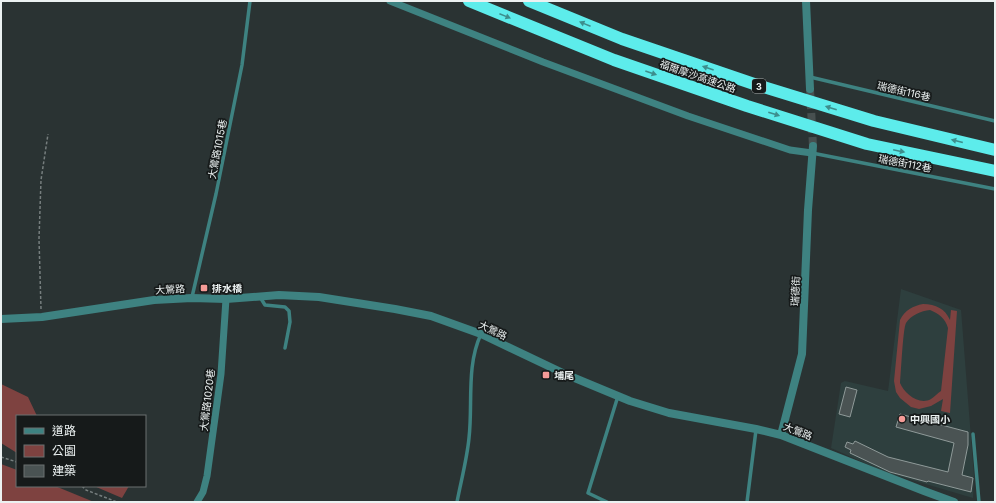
<svg xmlns="http://www.w3.org/2000/svg" width="996" height="503" viewBox="0 0 996 503" font-family="Inter,'Noto Sans TC',sans-serif">
  <style>
    .built { fill: #2e3f3e }
    .green { fill: #7e4240; fill-rule: evenodd }
    .building { fill: #4a5353; stroke: #8f9a99 }
    .lines { fill: none; stroke-linecap: round; stroke-linejoin: round }
    .tertiary-tunnel { stroke: #475050; stroke-width: 8; stroke-dasharray: 8 4; stroke-linecap: butt }
    .path { stroke: #767e7e; stroke-width: 1.5; stroke-dasharray: 3 2; stroke-linecap: butt }
    .service { stroke: #3e8281; stroke-width: 3.5 }
    .minor { stroke: #3e8281; stroke-width: 7 }
    .tertiary { stroke: #3e8281; stroke-width: 8 }
    .motorway { stroke: #5deceb; stroke-width: 12 }
    .oneway { fill: #3d8e8d }
    .poi-dot { fill: #f59b97; stroke: #161a1a; stroke-width: 1.5 }
    .labels { text-anchor: middle; dominant-baseline: central; stroke-width: 3.5; stroke-linejoin: round; paint-order: stroke }
    .shield { fill: #161a1a; stroke: #abb0b0; stroke-width: 1 }
    .shield-label { font-size: 9px; font-weight: bold; fill: #ebf1f1 }
    .street-label { font-size: 10px; fill: #ebf1f1; stroke: #161a1a }
    .poi-label { font-size: 10px; font-weight: bold; fill: #ebf1f1; stroke: #161a1a; text-anchor: start }
  </style>
  <rect width="100%" height="100%" fill="#2a3333"/>
  <path class="built" d="M 901,289 L 961,310 L 974,476 L 973,498 L 885,472 L 831,448 L 841,383 L 845,381 L 888,391 Z"/>
  <path class="green" d="M 923,304 C 936,304 945,309 950,320 L 951,310 L 957,311 L 950,413 L 941,411 L 943,399 L 931,406 L 919,409 L 911,407 L 900,398 L 896,392 L 894,381 L 900,320 C 905,310 913,306 923,304 ZM 930,310 C 939,314 945,318 948,328 L 941,391 C 938,393 934,397 931,399 C 919,406 904,393 900,383 C 901,373 903,328 906,323 C 911,315 921,311 930,310 Z
    M 1,384 L 28,397 L 37,416 L 17,416 L 17,453 L 1,443 Z
    M 1,464 L 17,470 L 17,486 L 55,486 L 94,502 L 1,502 Z
    M 94,486 L 129,486 L 122,498 Z"/>
  <path class="building" d="M 846,387 L 857,390 L 850,417 L 839,414 Z
    M 900,414 L 968,432 L 968,445 L 962,475 L 973,478 L 971,492 L 928,481 L 927,482 L 890,472 L 850,453 L 851,450 L 845,447 L 847,442 L 853,444 L 855,441 L 888,457 L 948,472 L 954,443 L 896,427 Z"/>
  <g class="lines">
    <path class="tertiary-tunnel" d="M 810,89 L 813,146"/>
    <path class="path" d="M 41,309 L 39,239 L 41,180 L 48,134
      M 1,457 L 17,462
      M 82,486 L 86,490 L 117,502"/>
    <path class="service" d="M 810,77 L 995,121
      M 812,153 L 995,189
      M 192,297 L 216,194 L 242,65 L 250,1
      M 260,297 L 265,305 L 285,307 L 289,311 L 290,322 L 285,348
      M 973,434 L 979,502
      M 457,502 C 461,481 467,459 469,438 C 473,404 466,366 481,334
      M 607,502 L 588,493 L 618,396
      M 747,502 L 756,430"/>
    <path class="minor" d="M 390,1 L 543,62 L 688,116 L 790,150 L 812,153
      M 197,502 L 203,492 L 207,476 L 221,374 L 226,299"/>
    <path class="tertiary" d="M 806,1 L 810,89
      M 1,319 L 42,317 L 154,300 L 192,298 L 226,299 L 279,295 L 319,297 L 395,309 L 431,316 L 481,334 L 565,374 L 630,401 L 669,413 L 756,429 L 781,435 L 924,491 L 954,502
      M 781,435 L 802,354 L 808,210 L 813,146"/>
    <path class="motorway" d="M 469,1 L 614,60 L 747,106 L 867,144 L 995,171
      M 529,1 L 622,39 L 754,84 L 874,121 L 995,150"/>
  </g>
  <defs><path id="oneway-solid" d="M-6-.8H1V-3.2L6.5 0L1 3.2V.8H-6Z"/></defs>
  <g class="oneway">
    <use href="#oneway-solid" transform="translate(505 16) rotate(22)"/>
    <use href="#oneway-solid" transform="translate(585 24) rotate(-158)"/>
    <use href="#oneway-solid" transform="translate(708 68) rotate(-161)"/>
    <use href="#oneway-solid" transform="translate(651 73) rotate(19)"/>
    <use href="#oneway-solid" transform="translate(831 108) rotate(-163)"/>
    <use href="#oneway-solid" transform="translate(774 114) rotate(18)"/>
    <use href="#oneway-solid" transform="translate(957 141) rotate(-166)"/>
    <use href="#oneway-solid" transform="translate(899 151) rotate(12)"/>
  </g>
  <g class="poi-dot">
    <rect x="200" y="284" width="8" height="8" rx="2"/>
    <rect x="542" y="371" width="8" height="8" rx="2"/>
    <circle cx="902" cy="419" r="4"/>
  </g>
  <g class="labels">
    <rect class="shield" x="752" y="79" width="14" height="14" rx="3"/>
    <g class="shield-label">
      <text x="759" y="86">3</text>
    </g>
    <g class="street-label">
      <text transform="translate(698 76) rotate(19)">福爾摩沙高速公路</text>
      <text transform="translate(904 91) rotate(13)">瑞德街116巷</text>
      <text transform="translate(217 149) rotate(-79)">大鶯路1015巷</text>
      <text transform="translate(905 163) rotate(11)">瑞德街112巷</text>
      <text transform="translate(170 289) rotate(-3)">大鶯路</text>
      <text transform="translate(795 291) rotate(-87)">瑞德街</text>
      <text transform="translate(493 330) rotate(25)">大鶯路</text>
      <text transform="translate(207 400) rotate(-83)">大鶯路1020巷</text>
      <text transform="translate(798 431) rotate(21)">大鶯路</text>
    </g>
    <g class="poi-label">
      <text x="212" y="288">排水橋</text>
      <text x="554" y="375">埔尾</text>
      <text x="910" y="419">中興國小</text>
    </g>
  </g>
  <rect width="996" height="503" fill="none" stroke="#ebf1f1" stroke-width="4"/>
  <rect x="16" y="415" width="130" height="72" fill="#161a1a" stroke="#6b7070"/>
  <rect x="24" y="428" width="20" height="6" fill="#3e8281" stroke="#6b7070"/>
  <text x="52" y="435" font-size="12" fill="#ebf1f1">道路</text>
  <rect x="24" y="445" width="20" height="12" fill="#7e4240" stroke="#6b7070"/>
  <text x="52" y="455" font-size="12" fill="#ebf1f1">公園</text>
  <rect x="24" y="465" width="20" height="12" fill="#4a5353" stroke="#6b7070"/>
  <text x="52" y="475" font-size="12" fill="#ebf1f1">建築</text>
</svg>
